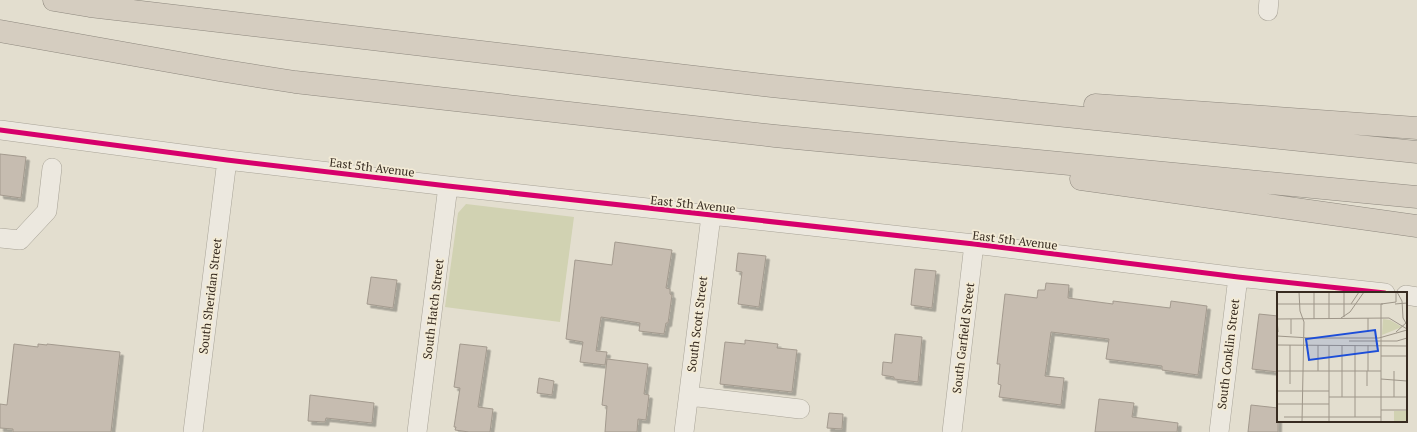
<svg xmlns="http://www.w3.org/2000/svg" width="1417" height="432" viewBox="0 0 1417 432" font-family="'PT Serif',serif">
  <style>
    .green { fill: #d1d2b2 }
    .building { fill: #c6bcb0; stroke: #a39a8e; filter: url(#shadow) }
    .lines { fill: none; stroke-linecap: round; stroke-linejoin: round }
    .minor-casing { stroke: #a8a397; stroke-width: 20 }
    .highway-casing { stroke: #8e887e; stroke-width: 23 }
    .minor { stroke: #ece8df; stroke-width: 19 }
    .highway { stroke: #d5cdc0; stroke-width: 22 }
    .cycleway-casing { stroke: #f3ebd6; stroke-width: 8 }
    .cycleway { stroke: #d6006c; stroke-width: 5 }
    .labels { text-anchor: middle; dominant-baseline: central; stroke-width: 3.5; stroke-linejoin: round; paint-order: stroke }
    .street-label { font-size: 12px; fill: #372b20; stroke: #f3ebd6 }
    .inset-road { fill: none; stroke: #9e9689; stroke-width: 1 }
    .view { fill: #1d4ed8; fill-opacity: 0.15; stroke: #1d4ed8; stroke-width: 2 }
    .inset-edge { fill: none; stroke: #372b20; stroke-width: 2 }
  </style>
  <defs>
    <filter id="shadow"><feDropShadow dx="3.5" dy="3.5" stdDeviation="0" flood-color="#0004"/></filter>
  </defs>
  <rect width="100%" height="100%" fill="#e3decf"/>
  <path class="green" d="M 466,204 L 574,217 L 560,322 L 445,307 L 458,213 Z"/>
  <path class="building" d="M 0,154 L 26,157 L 21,198 L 0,195 Z
    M 615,242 L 672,250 L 666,288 L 670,289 L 670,294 L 672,295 L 668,323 L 666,323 L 664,334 L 639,331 L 640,323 L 601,317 L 596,351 L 607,352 L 605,365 L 580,362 L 583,342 L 566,339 L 575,260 L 612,265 Z
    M 738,253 L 766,256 L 759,307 L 738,304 L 742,272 L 736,271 Z
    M 915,269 L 936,271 L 932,308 L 911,305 Z
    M 371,277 L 397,280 L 393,308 L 367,304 Z
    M 1046,283 L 1069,285 L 1068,298 L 1113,304 L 1113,301 L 1170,308 L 1171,301 L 1207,306 L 1198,375 L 1162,370 L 1162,366 L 1106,359 L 1109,339 L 1051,332 L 1045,376 L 1064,378 L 1061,405 L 999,397 L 1001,385 L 998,384 L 1000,364 L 997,364 L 1005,294 L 1037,298 L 1038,290 L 1045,290 Z
    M 1259,314 L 1278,316 L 1278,372 L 1252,369 Z
    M 895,334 L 922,337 L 918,382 L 894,379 L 894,377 L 882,375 L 883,362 L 892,363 Z
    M 745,340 L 778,344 L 777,348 L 797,350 L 792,392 L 720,384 L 725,342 L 745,344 Z
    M 14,344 L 38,347 L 38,344 L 47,345 L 47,344 L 120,352 L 111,432 L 13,432 L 13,429 L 0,428 L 0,404 L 7,405 Z
    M 460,344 L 487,347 L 478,407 L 493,409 L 490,432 L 469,432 L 455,430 L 456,427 L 454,427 L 460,388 L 454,387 Z
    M 607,359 L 648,364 L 644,394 L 649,395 L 646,420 L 638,419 L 637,432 L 605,432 L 607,406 L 602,405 Z
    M 539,378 L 554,381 L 552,395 L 537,393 Z
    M 310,395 L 374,403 L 372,423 L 326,418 L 325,422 L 308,421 Z
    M 1099,399 L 1134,403 L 1132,417 L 1178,423 L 1177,432 L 1095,432 Z
    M 1251,405 L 1278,408 L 1278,432 L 1248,432 Z
    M 829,413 L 843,414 L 842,429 L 827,428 Z"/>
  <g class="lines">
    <defs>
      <path id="minor" d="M 1268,11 L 1269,0
        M 0,130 L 227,160 L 448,186 L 974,244 L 1238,277 L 1385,293
        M 0,238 L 20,240 L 47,211 L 52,168
        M 1406,295 L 1417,297
        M 689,396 L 800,409
        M 193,432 L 227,160
        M 417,432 L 448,186
        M 684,432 L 711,216
        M 952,432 L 974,244
        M 1219,432 L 1238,277"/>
      <path id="highway" d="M 54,0 L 90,6 L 772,86 L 1417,152
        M 0,31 L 219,70 L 295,82 L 775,136 L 1417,197
        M 1095,105 L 1417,128
        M 1081,179 L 1417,226"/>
    </defs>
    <use href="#minor" class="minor-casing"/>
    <use href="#highway" class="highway-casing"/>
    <use href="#minor" class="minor"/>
    <use href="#highway" class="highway"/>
    <defs>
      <path id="cycleway" d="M 0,130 L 227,160 L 448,186 L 974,244 L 1238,277 L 1385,293"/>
    </defs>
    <use href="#cycleway" class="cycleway-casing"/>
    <use href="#cycleway" class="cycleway"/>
  </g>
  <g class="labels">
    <g class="street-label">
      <text transform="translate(372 167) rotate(7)">East 5th Avenue</text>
      <text transform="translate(693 204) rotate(6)">East 5th Avenue</text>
      <text transform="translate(1015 240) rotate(7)">East 5th Avenue</text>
      <text transform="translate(210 296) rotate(-83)">South Sheridan Street</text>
      <text transform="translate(433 309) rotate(-83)">South Hatch Street</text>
      <text transform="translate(697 324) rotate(-83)">South Scott Street</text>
      <text transform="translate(963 338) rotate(-83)">South Garfield Street</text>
      <text transform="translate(1228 354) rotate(-83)">South Conklin Street</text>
    </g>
  </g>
  <g transform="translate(1277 292)">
    <rect width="130" height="130" fill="#e3decf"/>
    <path d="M 106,27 L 113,28 L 125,35 L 105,43 Z" fill="#d1d2b2"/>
    <path d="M 117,119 L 130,119 L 130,130 L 117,130 Z" fill="#d1d2b2"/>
    <path class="inset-road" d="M 22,0 L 23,19 L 27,30 L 25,130M 37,0 L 37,27M 52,0 L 52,27M 67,0 L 67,25M 120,0 L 125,9 L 126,26 L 130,33M 0,12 L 106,12M 74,12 L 82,0M 104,12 L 104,87 L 130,89M 104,12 L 119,10 L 119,0M 118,12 L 130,11M 64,26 L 73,20 L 87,0M 91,26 L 91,40M 0,27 L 1,40M 0,27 L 112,26 L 130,37M 14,27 L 14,42M 119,40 L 130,30M 0,44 L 33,46 L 102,46 L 130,38M 72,49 L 120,49 L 130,46M 0,53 L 130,54M 104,64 L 130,64M 0,79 L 104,79M 41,79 L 41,53M 90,79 L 90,94M 91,79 L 91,53M 117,79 L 117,105M 104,87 L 104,130M 13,92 L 13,53M 0,99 L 52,99M 52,105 L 130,105M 65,105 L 65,53M 0,112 L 52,112M 104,118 L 130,118M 7,125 L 104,125M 78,125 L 78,53M 52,130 L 52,53"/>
    <path class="view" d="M 98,38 L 101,59 L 32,68 L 29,47 Z"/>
    <rect width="130" height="130" class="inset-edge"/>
  </g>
</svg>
